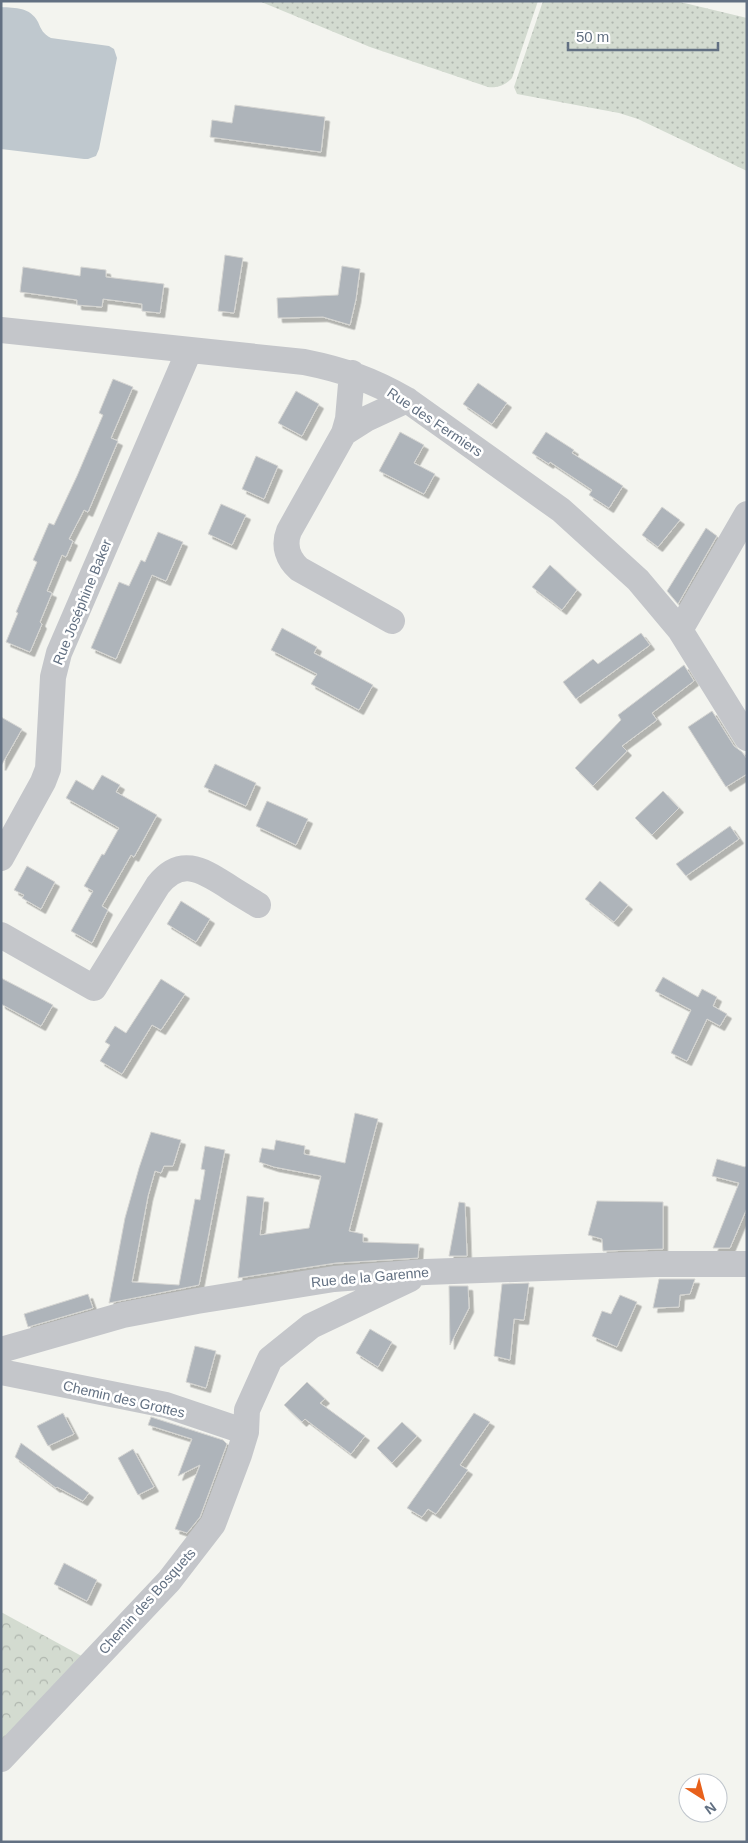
<svg xmlns="http://www.w3.org/2000/svg" width="748" height="1843" viewBox="0 0 748 1843" font-family="Helvetica,sans-serif">
  <style>
    .grass { fill: url(#grass-dots) }
    .forest { fill: url(#forest-crowns) }
    .water { fill: #bfc8ce }
    .building { fill: #aeb4ba; stroke: #d5d5d2; filter: url(#shadow) }
    .lines { fill: none; stroke-linecap: round; stroke-linejoin: round }
    .minor { stroke: #c4c6ca; stroke-width: 26 }
    .labels { text-anchor: middle; dominant-baseline: central; stroke-width: 5; stroke-linejoin: round; paint-order: stroke }
    .street-label { font-size: 14px; fill: #627082; stroke: #fff }
  </style>
  <defs>
    <pattern id="grass-dots" width="8" height="8" patternUnits="userSpaceOnUse" patternTransform="scale(1.25)"><rect width="8" height="8" fill="#d3dbd0"/><path d="M2 2h.1M6 6h.1" fill="none" stroke="#afb6ae" stroke-width="1.8" stroke-linecap="round"/></pattern>
    <pattern id="forest-crowns" width="20" height="18" patternUnits="userSpaceOnUse" patternTransform="scale(1.25)"><rect width="20" height="18" fill="#d3dbd0"/><path d="M2 6a3 3 0 1 1 6 0M12 15a3 3 0 1 1 6 0" fill="none" stroke="#afb6ae"/></pattern>
    <filter id="shadow"><feDropShadow dx="4.5" dy="4.5" stdDeviation="0" flood-color="#0004"/></filter>
  </defs>
  <rect width="100%" height="100%" fill="#f3f4ef"/>
  <path class="grass" d="M 259,1 L 538,1 L 512,78 C 505,85 498,88 488,87 L 370,47 Z
    M 543,1 L 676,1 L 747,18 L 747,171 L 638,119 L 619,113 L 517,94 L 514,87 Z"/>
  <path class="forest" d="M 1,1612 L 98,1665 L 1,1763 Z"/>
  <path class="water" d="M 1,7 C 16,8 30,7 38,22 C 41,29 43,34 51,38 L 109,46 L 114,49 L 117,58 L 99,149 L 96,156 L 88,159 L 84,159 L 1,149 Z"/>
  <path class="building" d="M 235,105 L 325,117 L 321,152 L 210,137 L 212,120 L 232,123 Z
    M 225,255 L 243,258 L 234,313 L 218,311 Z
    M 342,266 L 360,269 L 356,299 L 350,325 L 323,317 L 278,318 L 277,298 L 338,295 Z
    M 23,267 L 80,276 L 81,267 L 106,270 L 106,277 L 164,284 L 160,313 L 142,311 L 142,304 L 103,299 L 102,307 L 77,305 L 77,300 L 20,292 Z
    M 113,379 L 133,387 L 111,438 L 118,441 L 88,512 L 84,510 L 69,539 L 73,541 L 66,557 L 62,555 L 47,591 L 52,593 L 40,622 L 42,624 L 30,652 L 6,642 L 18,613 L 16,612 L 37,562 L 33,560 L 49,523 L 54,525 L 77,476 L 103,415 L 99,413 Z
    M 478,383 L 507,403 L 492,424 L 463,404 Z
    M 296,391 L 319,404 L 302,436 L 278,423 Z
    M 400,432 L 424,445 L 414,463 L 435,474 L 424,494 L 379,471 Z
    M 546,432 L 574,450 L 572,453 L 623,486 L 609,508 L 589,495 L 592,490 L 550,462 L 549,464 L 532,453 Z
    M 256,456 L 278,466 L 264,499 L 242,489 Z
    M 221,504 L 246,515 L 232,545 L 208,534 Z
    M 662,507 L 680,520 L 658,547 L 642,535 Z
    M 706,528 L 717,536 L 678,604 L 667,591 Z
    M 158,532 L 183,542 L 166,581 L 152,575 L 116,659 L 91,648 L 119,582 L 129,586 L 141,560 L 145,562 Z
    M 550,565 L 577,590 L 562,610 L 532,587 Z
    M 282,628 L 317,647 L 314,653 L 373,685 L 359,710 L 311,684 L 317,674 L 271,650 Z
    M 641,633 L 650,645 L 576,699 L 563,682 L 593,659 L 598,664 Z
    M 684,665 L 694,681 L 652,713 L 657,720 L 622,746 L 627,751 L 593,786 L 575,768 L 621,720 L 618,715 Z
    M 712,711 L 734,746 L 742,752 L 747,759 L 747,774 L 726,787 L 688,727 Z
    M 1,717 L 22,729 L 1,766 Z
    M 215,764 L 256,783 L 246,806 L 204,787 Z
    M 102,775 L 120,785 L 116,792 L 157,815 L 134,857 L 131,855 L 102,906 L 108,910 L 92,943 L 71,931 L 93,891 L 84,886 L 102,854 L 104,855 L 119,828 L 66,798 L 76,780 L 93,790 Z
    M 663,791 L 679,808 L 652,835 L 635,818 Z
    M 267,801 L 308,819 L 296,845 L 256,826 Z
    M 730,826 L 739,839 L 686,876 L 676,864 Z
    M 27,866 L 55,882 L 41,909 L 22,898 L 24,895 L 14,890 Z
    M 600,881 L 628,905 L 614,922 L 585,899 Z
    M 181,901 L 210,919 L 196,942 L 167,924 Z
    M 663,977 L 698,997 L 702,989 L 717,997 L 713,1006 L 727,1014 L 720,1026 L 707,1019 L 687,1061 L 671,1053 L 691,1010 L 655,991 Z
    M 1,978 L 53,1005 L 41,1026 L 1,1004 Z
    M 161,979 L 185,994 L 161,1030 L 152,1025 L 122,1074 L 100,1061 L 110,1045 L 105,1042 L 115,1026 L 126,1033 Z
    M 355,1113 L 378,1119 L 349,1231 L 363,1234 L 363,1242 L 419,1244 L 418,1258 L 336,1263 L 238,1278 L 247,1196 L 264,1198 L 260,1235 L 309,1228 L 321,1176 L 274,1167 L 259,1162 L 262,1148 L 274,1150 L 276,1140 L 305,1146 L 304,1154 L 345,1163 Z
    M 151,1132 L 181,1140 L 173,1166 L 164,1166 L 161,1173 L 155,1171 L 148,1196 L 132,1282 L 179,1285 L 195,1199 L 200,1200 L 205,1170 L 201,1169 L 205,1146 L 225,1150 L 199,1285 L 109,1303 L 125,1218 L 139,1168 Z
    M 717,1159 L 745,1167 L 747,1165 L 747,1208 L 730,1248 L 713,1248 L 739,1183 L 712,1176 Z
    M 597,1201 L 663,1202 L 663,1249 L 603,1251 L 602,1239 L 588,1235 Z
    M 459,1202 L 465,1203 L 467,1256 L 449,1256 Z
    M 659,1279 L 695,1279 L 690,1294 L 680,1295 L 679,1307 L 653,1308 Z
    M 529,1283 L 524,1320 L 514,1319 L 510,1360 L 494,1356 L 502,1284 Z
    M 449,1286 L 468,1286 L 469,1308 L 450,1345 Z
    M 88,1294 L 93,1308 L 28,1327 L 24,1314 Z
    M 620,1295 L 637,1302 L 617,1347 L 592,1336 L 602,1311 L 611,1314 Z
    M 370,1329 L 392,1342 L 378,1367 L 356,1353 Z
    M 195,1346 L 216,1351 L 206,1388 L 186,1382 Z
    M 307,1382 L 325,1399 L 320,1403 L 365,1436 L 351,1454 L 305,1419 L 302,1422 L 284,1405 Z
    M 63,1413 L 74,1434 L 48,1446 L 37,1426 Z
    M 474,1413 L 490,1422 L 460,1465 L 468,1470 L 436,1514 L 428,1509 L 422,1517 L 407,1508 Z
    M 151,1417 L 223,1440 L 227,1444 L 200,1517 L 187,1533 L 175,1529 L 200,1465 L 178,1476 L 192,1439 L 148,1425 Z
    M 402,1422 L 417,1436 L 392,1463 L 377,1448 Z
    M 21,1443 L 89,1493 L 83,1501 L 57,1487 L 56,1488 L 15,1457 Z
    M 133,1449 L 154,1487 L 138,1495 L 118,1458 Z
    M 64,1563 L 97,1580 L 87,1601 L 54,1584 Z"/>
  <g class="lines">
    <path class="minor" d="M 1,330 L 304,362 C 344,370 372,380 407,400 L 561,510 L 638,580 L 680,630 L 747,738
      M 352,373 L 348,419 L 344,433 L 289,531 C 283,546 288,559 299,569 L 392,621
      M 344,433 L 366,419 L 407,400
      M 680,630 L 747,514
      M 1,858 L 43,782 L 48,769 L 53,677 L 59,653 L 189,351
      M 1,935 L 94,988 L 158,885 C 180,857 201,869 226,885 C 236,892 247,898 258,905
      M 1,1350 L 123,1315 L 197,1301 L 334,1279 L 425,1272 L 656,1264 L 747,1264
      M 1,1372 L 166,1405 L 246,1432
      M 1,1759 L 169,1581 L 213,1524 L 239,1455 L 246,1432 L 247,1410 L 270,1359 L 311,1326 L 410,1279"/>
  </g>
  <g class="labels">
    <g class="street-label">
      <text transform="translate(435 422) rotate(34)">Rue des Fermiers</text>
      <text transform="translate(82 602) rotate(-68)">Rue Joséphine Baker</text>
      <text transform="translate(370 1277) rotate(-5)">Rue de la Garenne</text>
      <text transform="translate(124 1399) rotate(13)">Chemin des Grottes</text>
      <text transform="translate(147 1601) rotate(-48)">Chemin des Bosquets</text>
    </g>
  </g>
  <rect width="748" height="1843" fill="none" stroke="#627082" stroke-width="5"/>
  <g transform="translate(703 1798) rotate(144)"><circle r="24" fill="#ffffff" stroke="#c0c6cd"/>
  <path d="M0-4L9 19L0 12L-9 19Z" fill="#e8611b"/>
  <text y="-8" font-size="14" font-weight="bold" text-anchor="middle" fill="#627082">N</text>
  </g>
  <path d="M568 42v8h150v-8" fill="none" stroke="#627082" stroke-width="2.5"/>
  <text x="576" y="42" font-size="15" fill="#627082" stroke="#ffffff" stroke-width="4" paint-order="stroke">50 m</text>
</svg>
